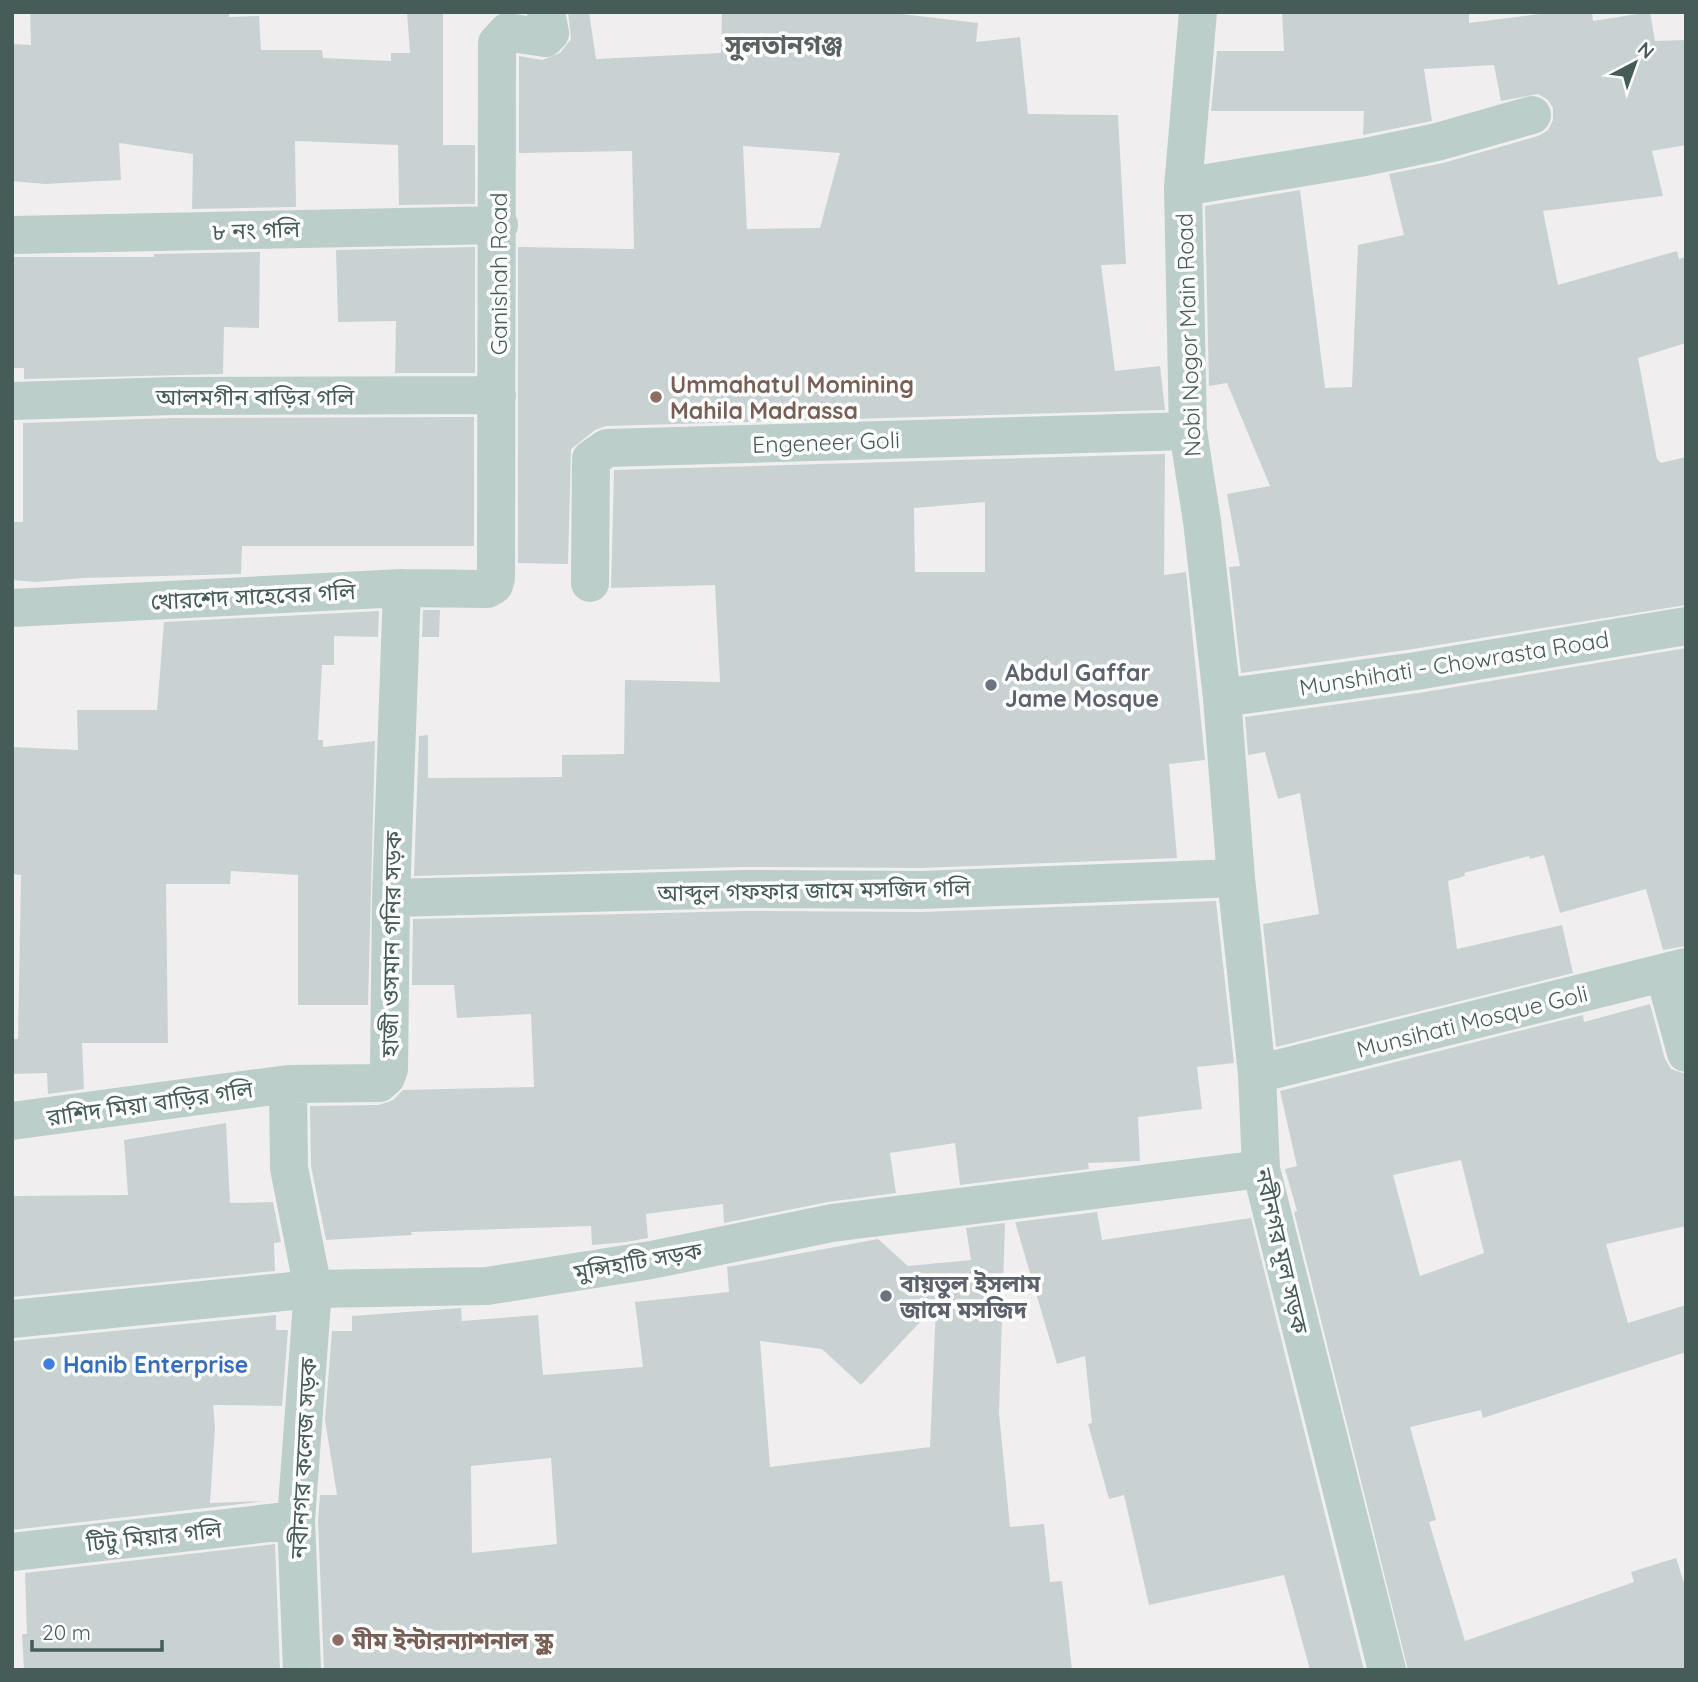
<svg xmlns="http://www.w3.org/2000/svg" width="1698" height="1682" viewBox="0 0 1698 1682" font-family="Quicksand,'Noto Sans Bengali',sans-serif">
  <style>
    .building { fill: #c9d2d3; fill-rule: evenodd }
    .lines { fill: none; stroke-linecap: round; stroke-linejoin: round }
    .minor { stroke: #bbceca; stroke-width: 38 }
    .tertiary { stroke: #bbceca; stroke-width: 38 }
    .education-dot { fill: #8d6e63; stroke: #fff; stroke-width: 2.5 }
    .worship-dot { fill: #6b7280; stroke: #fff; stroke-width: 2.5 }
    .shop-dot { fill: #3f7fe0; stroke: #fff; stroke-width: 2.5 }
    .labels { text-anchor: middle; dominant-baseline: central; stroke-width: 7; stroke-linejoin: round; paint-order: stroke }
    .street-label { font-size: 23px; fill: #455c58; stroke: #fff }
    .education-label { font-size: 23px; font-weight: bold; fill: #785e54; stroke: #fff; text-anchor: start }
    .worship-label { font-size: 23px; font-weight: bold; fill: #5b616d; stroke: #fff; text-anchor: start }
    .shop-label { font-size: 23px; font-weight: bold; fill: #366cbe; stroke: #fff; text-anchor: start }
    .quarter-label { font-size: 26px; font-weight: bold; fill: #5a6362; stroke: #fff }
  </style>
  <rect width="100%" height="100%" fill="#f1eef0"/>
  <path class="building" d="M 30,12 L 229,12 L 229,17 L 259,16 L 261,50 L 322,50 L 323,58 L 391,61 L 391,53 L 410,53 L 407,12 L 443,12 L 443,145 L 475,145 L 475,204 L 399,205 L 398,145 L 295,141 L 296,207 L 192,209 L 193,154 L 119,143 L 121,180 L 45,184 L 12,181 L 12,44 L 31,45 Z
    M 568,12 L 589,12 L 596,59 L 721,53 L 722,12 L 885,12 L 978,23 L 976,42 L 1020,37 L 1028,114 L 1118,115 L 1126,264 L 1101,265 L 1115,371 L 1160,366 L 1165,410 L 606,426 L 595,430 L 571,449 L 568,564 L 518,563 L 518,247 L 634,249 L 632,151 L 519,153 L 519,56 L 542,60 L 560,53 L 571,39 ZM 743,146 L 840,153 L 820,228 L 747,229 Z
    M 1282,12 L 1469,12 L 1469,23 L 1555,12 L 1592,12 L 1593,21 L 1650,12 L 1655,41 L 1686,40 L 1686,145 L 1652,151 L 1663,196 L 1543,211 L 1558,285 L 1677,251 L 1679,259 L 1686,257 L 1686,343 L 1638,358 L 1657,459 L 1661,463 L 1686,457 L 1686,605 L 1413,649 L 1241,673 L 1229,567 L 1240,566 L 1227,494 L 1270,486 L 1227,383 L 1209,386 L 1205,206 L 1300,190 L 1325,388 L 1352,387 L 1358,245 L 1404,235 L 1389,174 L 1443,163 L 1538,136 L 1548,130 L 1553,120 L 1553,108 L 1548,100 L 1538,94 L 1501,101 L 1494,65 L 1424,69 L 1432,121 L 1363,135 L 1364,111 L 1211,111 L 1217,51 L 1284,51 Z
    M 475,247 L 475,373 L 395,373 L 396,321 L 338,322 L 336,250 Z
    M 260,252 L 259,328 L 224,327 L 223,374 L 24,379 L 24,368 L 12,368 L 12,257 L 154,257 L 154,254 Z
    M 474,417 L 474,546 L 242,546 L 241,574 L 84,578 L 36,582 L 12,580 L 12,522 L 23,522 L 23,423 L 173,418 Z
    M 1165,454 L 1164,575 L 1186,572 L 1205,760 L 1169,764 L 1177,858 L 921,868 L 743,867 L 414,876 L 419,736 L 428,735 L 428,778 L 562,777 L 562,755 L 624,754 L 625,680 L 720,682 L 715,585 L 611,588 L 614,470 ZM 985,502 L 985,572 L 915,572 L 914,508 Z
    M 423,610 L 440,610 L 439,637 L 422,637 Z
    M 379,611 L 378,637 L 334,636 L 334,665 L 322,665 L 318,740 L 323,740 L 323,747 L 375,741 L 368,1005 L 298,1005 L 298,875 L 231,871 L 230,884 L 166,884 L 168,1043 L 82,1043 L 84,1089 L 48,1094 L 47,1073 L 12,1074 L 12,1039 L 18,1039 L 21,875 L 12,874 L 12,747 L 78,750 L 77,710 L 157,710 L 164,622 Z
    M 1686,648 L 1686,946 L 1663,950 L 1646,889 L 1560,913 L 1544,855 L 1530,859 L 1529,856 L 1464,873 L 1465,876 L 1448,881 L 1457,949 L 1562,925 L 1573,973 L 1276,1047 L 1263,924 L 1319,914 L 1300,793 L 1278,799 L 1265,752 L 1248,755 L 1245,717 L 1419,693 Z
    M 1216,901 L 1234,1063 L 1197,1067 L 1202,1109 L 1138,1117 L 1140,1161 L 1088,1163 L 1089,1169 L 960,1185 L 955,1143 L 890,1153 L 896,1193 L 828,1202 L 724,1223 L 723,1204 L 646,1214 L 648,1238 L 626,1242 L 592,1245 L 591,1226 L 411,1232 L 412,1235 L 326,1240 L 311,1166 L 310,1106 L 379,1105 L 393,1100 L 403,1090 L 534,1087 L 531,1014 L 457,1018 L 454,985 L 412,985 L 413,919 L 744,911 L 922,912 Z
    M 1650,1004 L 1665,1059 L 1671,1069 L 1686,1074 L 1686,1226 L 1606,1244 L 1628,1323 L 1686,1305 L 1686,1352 L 1483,1418 L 1481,1410 L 1410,1427 L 1436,1520 L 1429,1522 L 1465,1641 L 1634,1582 L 1631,1572 L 1676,1558 L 1686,1589 L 1686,1670 L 1408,1670 L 1294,1212 L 1297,1211 L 1285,1169 L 1297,1166 L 1280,1091 L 1583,1015 L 1584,1022 ZM 1461,1160 L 1484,1253 L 1420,1276 L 1393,1175 Z
    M 226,1123 L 230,1203 L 273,1202 L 281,1242 L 274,1243 L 275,1271 L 12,1297 L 12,1196 L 128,1195 L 124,1140 Z
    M 1097,1212 L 1102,1240 L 1251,1218 L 1364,1670 L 1310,1670 L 1284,1575 L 1149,1605 L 1124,1495 L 1109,1499 L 1088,1424 L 1092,1423 L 1085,1356 L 1057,1364 L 1015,1222 Z
    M 1005,1223 L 999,1413 L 1010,1527 L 1044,1524 L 1050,1582 L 1062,1581 L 1072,1670 L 324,1670 L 318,1520 L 320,1495 L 337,1495 L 325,1420 L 332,1331 L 352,1331 L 352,1316 L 461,1308 L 462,1321 L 538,1315 L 543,1375 L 643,1367 L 635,1302 L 729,1292 L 727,1267 L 878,1239 L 908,1266 L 971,1260 L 966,1228 ZM 936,1305 L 930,1447 L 770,1467 L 760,1341 L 822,1349 L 861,1385 ZM 551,1458 L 557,1544 L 472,1553 L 471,1466 Z
    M 276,1315 L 276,1330 L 288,1330 L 282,1406 L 213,1405 L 215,1427 L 210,1503 L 266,1501 L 12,1530 L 12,1341 Z
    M 275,1544 L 280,1670 L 24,1670 L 22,1634 L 27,1634 L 25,1573 Z"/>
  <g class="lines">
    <path class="minor" d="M 1198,12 L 1183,187 L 1188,431 L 1202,521 L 1222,698 L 1236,878 L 1257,1074 L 1261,1169 L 1387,1670
      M 1183,187 L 1365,157 L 1437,142 L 1532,115
      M 12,235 L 499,225
      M 12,401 L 173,396 L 497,395
      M 590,583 L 591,459 L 607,448 L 1188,431
      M 12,608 L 402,588 L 487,589 L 494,585 L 496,578 L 497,43 L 507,32 L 545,38 L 550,33 L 546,12
      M 1222,698 L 1416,671 L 1686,626
      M 391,898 L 744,889 L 921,890 L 1236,878
      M 1664,973 L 1686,1053
      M 1257,1074 L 1686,967
      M 12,1121 L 288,1084
      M 12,1552 L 296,1520
      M 302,1670 L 296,1520 L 313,1289 L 289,1168 L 288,1084 L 379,1083 L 386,1077 L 389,1069 L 391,898 L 402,588"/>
    <path class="tertiary" d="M 12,1319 L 313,1289 L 487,1286 L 651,1260 L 832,1223 L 1261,1169"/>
  </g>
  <g class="education-dot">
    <circle cx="656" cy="397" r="7"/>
    <circle cx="338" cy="1640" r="7"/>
  </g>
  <g class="worship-dot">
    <circle cx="991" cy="685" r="7"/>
    <circle cx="886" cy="1296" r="7"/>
  </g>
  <circle class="shop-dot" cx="49" cy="1364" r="7"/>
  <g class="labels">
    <g class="street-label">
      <text transform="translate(256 230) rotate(-2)">৮ নং গলি</text>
      <text transform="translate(498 274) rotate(-90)">Ganishah Road</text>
      <text transform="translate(1188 335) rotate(-92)">Nobi Nogor Main Road</text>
      <text x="255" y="396">আলমগীন বাড়ির গলি</text>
      <text transform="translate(826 442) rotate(-2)">Engeneer Goli</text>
      <text transform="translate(253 596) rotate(-3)">খোরশেদ সাহেবের গলি</text>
      <text transform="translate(1454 663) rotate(-9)">Munshihati - Chowrasta Road</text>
      <text transform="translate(814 890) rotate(-1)">আব্দুল গফফার জামে মসজিদ গলি</text>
      <text transform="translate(391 944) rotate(-89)">হাজী ওসমান গনির সড়ক</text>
      <text transform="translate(1472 1021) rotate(-14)">Munsihati Mosque Goli</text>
      <text transform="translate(150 1103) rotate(-8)">রাশিদ মিয়া বাড়ির গলি</text>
      <text transform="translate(1282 1251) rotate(77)">নবীনগর মূল সড়ক</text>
      <text transform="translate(638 1261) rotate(-10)">মুন্সিহাটি সড়ক</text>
      <text transform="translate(303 1458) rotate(-87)">নবীনগর কলেজ সড়ক</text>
      <text transform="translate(154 1536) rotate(-6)">টিটু মিয়ার গলি</text>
    </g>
    <g class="education-label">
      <text x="670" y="384">Ummahatul Momining<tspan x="670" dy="26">Mahila Madrassa</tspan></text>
      <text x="352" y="1640">মীম ইন্টারন্যাশনাল স্কুল</text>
    </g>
    <g class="worship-label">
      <text x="1005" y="672">Abdul Gaffar<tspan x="1005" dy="26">Jame Mosque</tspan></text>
      <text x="900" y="1283">বায়তুল ইসলাম<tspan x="900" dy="26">জামে মসজিদ</tspan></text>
    </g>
    <g class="shop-label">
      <text x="63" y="1364">Hanib Enterprise</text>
    </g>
    <g class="quarter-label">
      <text x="784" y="44">সুলতানগঞ্জ</text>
    </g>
  </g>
  <rect width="1698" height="1682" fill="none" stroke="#455c58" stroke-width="28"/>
  <g transform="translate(1635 63) rotate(41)" stroke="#ffffff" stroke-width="5" paint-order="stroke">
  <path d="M0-5L12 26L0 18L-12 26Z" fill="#455c58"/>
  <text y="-10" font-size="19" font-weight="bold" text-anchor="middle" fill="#455c58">N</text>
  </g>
  <path d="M32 1640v10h130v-10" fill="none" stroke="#455c58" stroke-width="3.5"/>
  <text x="42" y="1640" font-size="21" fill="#455c58" stroke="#ffffff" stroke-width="5" paint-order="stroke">20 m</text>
</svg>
